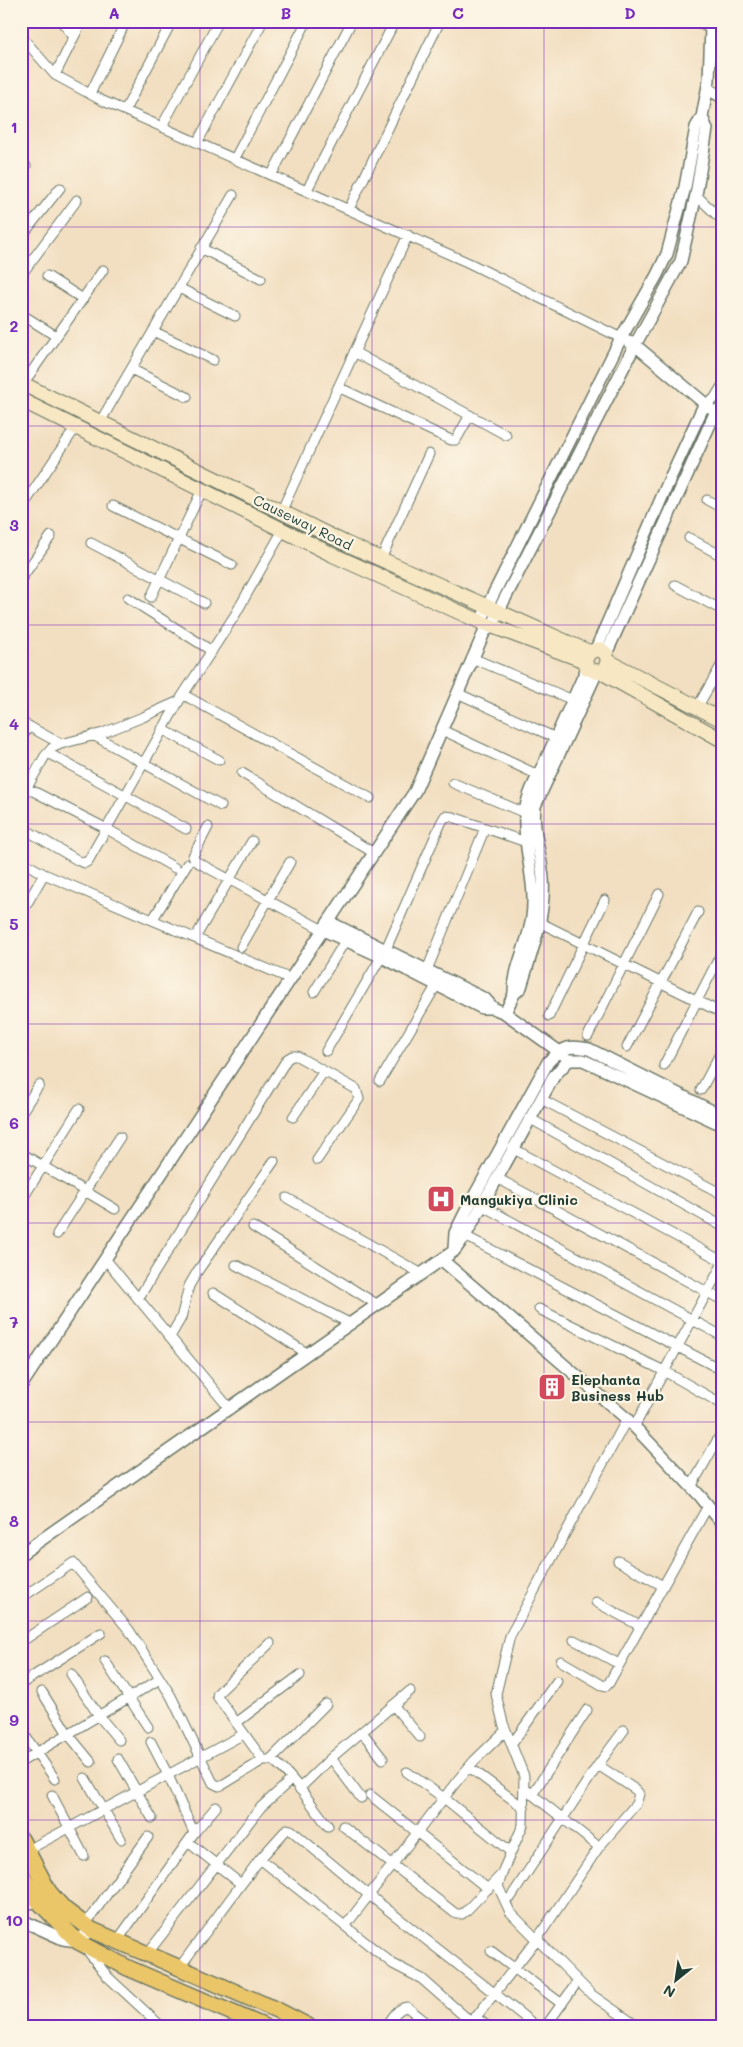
<svg xmlns="http://www.w3.org/2000/svg" width="743" height="2047" viewBox="0 0 743 2047" font-family="Mali,sans-serif">
  <style>
    .lines { fill: none; stroke-linecap: round; stroke-linejoin: round }
    .minor-casing { stroke: #697565; stroke-width: 11 }
    .tertiary-casing { stroke: #697565; stroke-width: 14 }
    .secondary-casing { stroke: #697565; stroke-width: 16 }
    .primary-casing { stroke: #697565; stroke-width: 18 }
    .minor { stroke: #fff; stroke-width: 9 }
    .tertiary { stroke: #fff; stroke-width: 11 }
    .secondary { stroke: #f7e8c3; stroke-width: 14 }
    .primary { stroke: #ebc669; stroke-width: 15 }
    .grid { fill: none; stroke: #7b2cbf; stroke-width: 1; stroke-opacity: 0.55 }
    .labels { text-anchor: middle; dominant-baseline: central; stroke-width: 4.5; stroke-linejoin: round; paint-order: stroke }
    .street-label { font-size: 14px; fill: #1f3d34; stroke: #fcf5e5 }
    .poi-label { font-size: 14px; font-weight: bold; fill: #1f3d34; stroke: #fcf5e5; text-anchor: start }
    .neatline { fill: none; stroke: #7b2cbf; stroke-width: 2 }
    .grid-label { font-size: 16px; text-anchor: middle; font-weight: bold; fill: #7b2cbf }
  </style>
  <rect width="100%" height="100%" fill="#fcf5e5"/>
  <filter id="ink" filterUnits="userSpaceOnUse"><feTurbulence type="fractalNoise" baseFrequency=".02" numOctaves="2"/><feDisplacementMap in="SourceGraphic" scale="10" xChannelSelector="R" yChannelSelector="G"/><feConvolveMatrix kernelMatrix="1 2 1 2 8 2 1 2 1" color-interpolation-filters="sRGB"/></filter>
  <filter id="wash" filterUnits="userSpaceOnUse"><feTurbulence type="fractalNoise" baseFrequency=".0096" numOctaves="4" result="noise"/><feDisplacementMap in="SourceGraphic" scale="20" xChannelSelector="R" yChannelSelector="G"/><feGaussianBlur stdDeviation="1.12" result="paint"/><feColorMatrix in="noise" values="0 0 0 0 0 0 0 0 0 0 0 0 0 0 0 0 0 1.4 0 .05"/><feComposite in="paint" operator="in"/></filter>
  <g filter="url(#wash)">
    <rect width="100%" height="100%" fill="#f2dec0"/>
  </g>
  <g filter="url(#ink)">
    <g class="lines">
      <defs>
        <path id="minor" d="M 61,21 L 74,37
          M 21,36 L 55,75 L 101,100 L 469,263 L 621,338
          M 55,75 L 82,21
          M 90,94 L 126,21
          M 125,110 L 172,21
          M 162,126 L 219,21
          M 198,141 L 263,21
          M 235,158 L 307,21
          M 21,172 L 26,166
          M 272,174 L 352,21
          M 307,190 L 395,21
          M 696,195 L 722,220
          M 349,209 L 440,21
          M 21,237 L 60,188
          M 201,248 L 261,279
          M 21,275 L 77,200
          M 47,276 L 83,299
          M 179,288 L 235,316
          M 21,314 L 56,336
          M 153,331 L 213,360
          M 354,352 L 506,435
          M 131,369 L 187,397
          M 23,384 L 103,270
          M 338,387 L 451,440 L 456,440 L 470,415
          M 704,405 L 714,399 L 722,386
          M 100,422 L 233,195
          M 707,500 L 722,508
          M 113,506 L 232,565
          M 21,509 L 76,427
          M 281,512 L 408,235
          M 689,538 L 722,556
          M 91,543 L 204,603
          M 381,559 L 429,454
          M 21,579 L 51,536
          M 675,585 L 722,610
          M 151,597 L 202,490
          M 128,598 L 212,651
          M 472,658 L 573,700
          M 457,693 L 556,738
          M 184,695 L 370,798
          M 698,706 L 722,664
          M 21,722 L 61,744
          M 162,729 L 219,760
          M 442,730 L 538,775
          M 93,735 L 221,806
          M 21,739 L 29,726
          M 48,753 L 186,829
          M 242,773 L 374,853
          M 453,783 L 525,813
          M 27,788 L 107,829 L 175,868
          M 21,798 L 45,756 L 52,748 L 61,744 L 103,733 L 143,717 L 179,701 L 235,615 L 283,530
          M 21,827 L 79,861 L 85,863 L 88,861 L 179,701
          M 208,827 L 193,856 L 195,861 L 323,930
          M 21,861 L 44,874 L 291,979
          M 21,914 L 44,874
          M 153,919 L 187,864
          M 539,922 L 722,1013
          M 195,938 L 252,841
          M 241,947 L 290,862
          M 427,970 L 485,828
          M 314,992 L 345,941
          M 549,1016 L 605,900
          M 588,1036 L 659,894
          M 627,1047 L 698,912
          M 326,1051 L 386,949 L 441,823 L 445,816 L 453,817 L 526,842
          M 664,1065 L 722,952
          M 380,1081 L 436,986
          M 701,1090 L 722,1050
          M 541,1099 L 722,1194
          M 21,1113 L 39,1085
          M 293,1117 L 324,1071
          M 529,1118 L 722,1226
          M 512,1148 L 722,1261
          M 21,1153 L 115,1209
          M 497,1178 L 722,1300
          M 287,1198 L 422,1274
          M 21,1201 L 79,1109
          M 481,1205 L 722,1336
          M 253,1227 L 378,1305
          M 57,1234 L 120,1137
          M 465,1236 L 722,1370
          M 106,1260 L 230,1409
          M 236,1265 L 351,1324
          M 213,1293 L 308,1354
          M 138,1299 L 287,1059 L 292,1056 L 297,1056 L 356,1089 L 359,1099 L 317,1160
          M 539,1309 L 664,1371 L 722,1404
          M 170,1337 L 181,1318 L 189,1286 L 197,1272 L 274,1161
          M 627,1419 L 510,1636 L 496,1694 L 503,1723 L 524,1776 L 523,1825 L 504,1868 L 498,1886 L 510,1912 L 592,1995 L 637,2026
          M 634,1427 L 722,1265
          M 691,1487 L 722,1432
          M 715,1515 L 722,1506
          M 618,1561 L 663,1586
          M 21,1598 L 73,1563 L 129,1630 L 171,1696 L 213,1783 L 219,1786 L 224,1784 L 263,1760 C 268,1760 271,1759 275,1762 C 293,1776 313,1807 328,1826
          M 596,1602 L 640,1626
          M 574,1640 L 619,1664
          M 21,1642 L 88,1597
          M 105,1661 L 148,1727
          M 561,1661 L 602,1685 L 606,1686 L 609,1683 L 708,1506
          M 71,1674 L 99,1716 L 119,1740
          M 21,1684 L 101,1633
          M 42,1692 L 68,1734 L 91,1762
          M 393,1705 L 420,1737
          M 236,1723 L 300,1675
          M 21,1730 L 55,1779
          M 362,1732 L 383,1759
          M 151,1742 L 168,1775 L 194,1833
          M 512,1744 L 557,1681
          M 331,1758 L 361,1798
          M 118,1759 L 152,1818
          M 263,1760 L 217,1696 L 218,1693 L 270,1643
          M 270,1760 L 326,1704
          M 21,1762 L 160,1679
          M 598,1765 L 636,1790 L 639,1794 L 636,1804 L 599,1847
          M 469,1767 L 524,1808
          M 407,1772 L 444,1798 L 511,1852
          M 85,1778 L 121,1839
          M 299,1789 L 331,1758 L 410,1691
          M 52,1795 L 84,1856
          M 370,1795 L 488,1889
          M 532,1795 L 587,1710
          M 343,1826 L 456,1914 L 462,1914 L 467,1910 L 500,1876
          M 188,1842 L 241,1884
          M 26,1851 L 244,1734
          M 260,1859 L 393,1964 L 422,1979 L 471,2022
          M 511,1897 L 598,1765 L 624,1730
          M 85,1925 L 148,1837
          M 346,1925 L 457,1781 L 474,1761 L 506,1730
          M 117,1941 L 194,1833 L 216,1807
          M 86,1949 L 108,1977 L 161,2026
          M 491,1951 L 562,2004
          M 147,1954 L 261,1807 L 291,1780
          M 179,1968 L 260,1859 L 287,1829 L 291,1830 L 369,1895 L 536,2026
          M 475,2017 L 487,2026
          M 387,2026 C 392,2018 397,2008 407,2007 L 431,2026
          M 469,2026 L 537,1939 L 599,1847 L 524,1788
          M 546,2026 L 578,1981"/>
        <path id="tertiary" d="M 708,89 L 722,97
          M 629,342 L 635,345 L 709,407
          M 484,628 L 481,622 L 487,607 L 621,338 L 657,275 L 667,254 L 685,187 L 696,127 L 702,117 L 709,80 L 711,28 L 699,21
          M 596,649 L 671,476 L 704,405
          M 606,654 L 716,411
          M 329,922 L 485,999 L 493,1008 L 505,1013 L 564,1055
          M 323,930 L 382,957 L 482,1008 L 493,1008
          M 514,994 C 513,968 529,943 532,917 C 537,882 523,849 525,815 C 526,794 540,773 548,755 C 561,726 574,697 587,668
          M 505,1013 L 514,994 L 521,987 C 531,953 546,915 543,878 C 541,854 532,830 535,806 L 597,672
          M 454,1249 L 455,1233 L 466,1211 L 548,1062 C 563,1047 568,1045 589,1049 L 722,1116
          M 442,1260 L 627,1419 L 701,1497 L 722,1523
          M 21,1386 L 415,791 L 483,635 L 485,631 L 493,626 L 498,612 L 635,345 L 681,261 L 696,195 L 707,129 L 702,117
          M 21,1554 L 454,1251 L 465,1236 L 554,1076 L 569,1060 L 583,1060 L 722,1125
          M 21,1905 L 38,1901 L 43,1897
          M 21,1920 L 63,1939 L 77,1941 L 92,1930"/>
        <path id="secondary" d="M 21,383 L 345,543 L 589,652
          M 21,400 L 333,555 L 481,622 L 585,661
          M 608,661 L 604,670 L 597,672 L 587,668 L 585,661 L 589,652 L 600,649 L 606,654 L 608,661 L 722,720
          M 601,672 L 722,740"/>
        <path id="primary" d="M 21,1839 L 49,1892 L 64,1909 L 92,1930 L 277,2010 L 308,2026
          M 21,1873 L 38,1901 L 77,1941 L 128,1968 L 263,2026"/>
      </defs>
      <use href="#minor" class="minor-casing"/>
      <use href="#tertiary" class="tertiary-casing"/>
      <use href="#secondary" class="secondary-casing"/>
      <use href="#primary" class="primary-casing"/>
      <use href="#minor" class="minor"/>
      <use href="#tertiary" class="tertiary"/>
      <use href="#secondary" class="secondary"/>
      <use href="#primary" class="primary"/>
    </g>
  </g>
  <path class="grid" d="M 200,21 L 200,2026M 372,21 L 372,2026M 544,21 L 544,2026M 21,227 L 722,227M 21,426 L 722,426M 21,625 L 722,625M 21,824 L 722,824M 21,1024 L 722,1024M 21,1223 L 722,1223M 21,1422 L 722,1422M 21,1621 L 722,1621M 21,1820 L 722,1820"/>
  <defs>
    <symbol id="hospital-square" viewBox="-11 -11 22 22"><rect x="-9" y="-9" width="18" height="18" rx="4" fill="#d1495b" stroke="#fcf5e5"/><path d="M-5-5h3v3.5h4V-5h3V5h-3V1.5h-4V5h-3Z" fill="#fff"/></symbol>
    <symbol id="building-square" viewBox="-11 -11 22 22"><rect x="-9" y="-9" width="18" height="18" rx="4" fill="#d1495b" stroke="#fcf5e5"/><path d="M-4-6H4V6H1V3H-1V6H-4ZM-2.5-4.3h1.7v1.8h-1.7ZM.8-4.3h1.7v1.8H.8ZM-2.5-1h1.7V.8h-1.7ZM.8-1h1.7V.8H.8Z" fill="#fff"/></symbol>
  </defs>
  <g fill-rule="evenodd">
    <use href="#hospital-square" x="425" y="1183" width="32" height="32"/>
    <use href="#building-square" x="536" y="1371" width="32" height="32"/>
  </g>
  <g class="labels">
    <g class="street-label">
      <text transform="translate(303 522) rotate(26)">Causeway Road</text>
    </g>
    <g class="poi-label">
      <text x="460" y="1199">Mangukiya Clinic</text>
      <text x="571" y="1379">Elephanta<tspan x="571" dy="16">Business Hub</tspan></text>
    </g>
  </g>
  <rect width="743" height="2047" fill="none" stroke="#fcf5e5" stroke-width="55"/>
  <g transform="translate(676 1980) rotate(210)" stroke="#fcf5e5" stroke-width="4" paint-order="stroke">
  <path d="M0-4L9 19L0 12L-9 19Z" fill="#1f3d34"/>
  <text y="-8" font-size="14" font-weight="bold" text-anchor="middle" fill="#1f3d34">N</text>
  </g>
  <rect x="28" y="28" width="688" height="1992" class="neatline"/>
  <g class="grid-label">
    <text x="114" y="19">A</text>
    <text x="286" y="19">B</text>
    <text x="458" y="19">C</text>
    <text x="630" y="19">D</text>
    <text x="14" y="133">1</text>
    <text x="14" y="332">2</text>
    <text x="14" y="531">3</text>
    <text x="14" y="730">4</text>
    <text x="14" y="930">5</text>
    <text x="14" y="1129">6</text>
    <text x="14" y="1328">7</text>
    <text x="14" y="1527">8</text>
    <text x="14" y="1726">9</text>
    <text x="14" y="1926">10</text>
  </g>
</svg>
